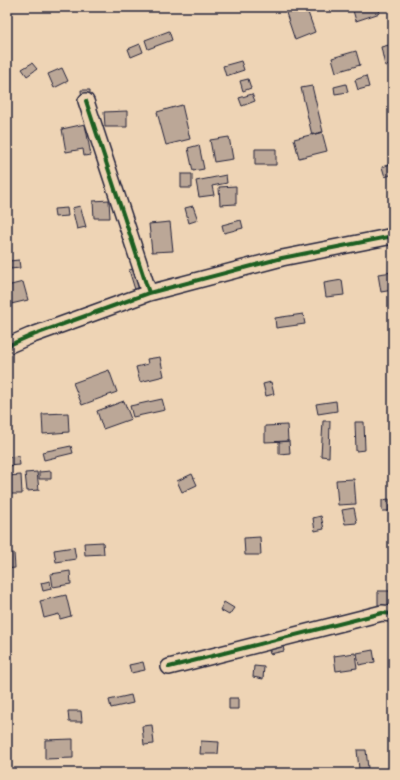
<svg xmlns="http://www.w3.org/2000/svg" width="400" height="780" viewBox="0 0 400 780" font-family="Mynerve,sans-serif">
  <style>
    .building { fill: #bba797; stroke: #22223b }
    .lines { fill: none; stroke-linecap: round; stroke-linejoin: round }
    .minor-casing { stroke: #22223b; stroke-width: 18 }
    .minor { stroke: #eed4b5; stroke-width: 15 }
    .cycleway-casing { stroke: #eed4b5; stroke-width: 6 }
    .cycleway { stroke: #1b5e20; stroke-width: 4 }
  </style>
  <rect width="100%" height="100%" fill="#eed4b5"/>
  <filter id="ink" filterUnits="userSpaceOnUse"><feTurbulence type="fractalNoise" baseFrequency=".025" numOctaves="2"/><feDisplacementMap in="SourceGraphic" scale="8" xChannelSelector="R" yChannelSelector="G"/><feConvolveMatrix kernelMatrix="1 2 1 2 8 2 1 2 1" color-interpolation-filters="sRGB"/></filter>
  <g filter="url(#ink)">
    <path class="building" d="M 284,7 L 306,7 L 315,32 L 295,40 Z
      M 352,7 L 378,7 L 380,13 L 356,21 Z
      M 169,31 L 172,40 L 148,49 L 145,40 Z
      M 140,44 L 143,52 L 131,57 L 128,49 Z
      M 393,44 L 393,65 L 385,66 L 381,47 Z
      M 356,51 L 360,65 L 336,72 L 332,58 Z
      M 241,61 L 244,70 L 226,76 L 223,66 Z
      M 32,63 L 37,69 L 27,76 L 22,69 Z
      M 62,68 L 68,81 L 54,88 L 48,74 Z
      M 366,76 L 369,87 L 358,90 L 355,80 Z
      M 248,79 L 251,88 L 243,91 L 240,81 Z
      M 346,84 L 348,92 L 335,94 L 334,87 Z
      M 312,86 L 323,132 L 312,135 L 301,88 Z
      M 81,90 L 90,90 L 90,102 L 82,102 Z
      M 252,94 L 255,101 L 242,106 L 239,98 Z
      M 182,105 L 190,139 L 166,145 L 157,112 Z
      M 127,111 L 127,127 L 105,127 L 104,112 Z
      M 85,124 L 91,155 L 84,156 L 83,149 L 66,152 L 62,129 Z
      M 322,132 L 327,151 L 299,158 L 294,139 Z
      M 229,137 L 233,159 L 214,162 L 210,140 Z
      M 199,145 L 204,169 L 193,171 L 188,148 Z
      M 255,149 L 276,149 L 276,165 L 255,165 Z
      M 393,163 L 393,174 L 385,177 L 382,167 Z
      M 181,174 L 192,174 L 192,188 L 181,188 Z
      M 226,175 L 227,183 L 212,186 L 214,195 L 199,197 L 196,181 Z
      M 236,186 L 236,204 L 220,205 L 219,187 Z
      M 109,200 L 110,218 L 94,218 L 93,201 Z
      M 80,206 L 86,227 L 77,229 L 72,208 Z
      M 193,206 L 198,220 L 189,223 L 185,208 Z
      M 67,208 L 68,216 L 55,217 L 54,209 Z
      M 241,220 L 243,228 L 224,233 L 222,225 Z
      M 170,222 L 173,251 L 152,252 L 149,224 Z
      M 19,260 L 20,268 L 10,269 L 9,261 Z
      M 138,268 L 145,290 L 136,293 L 129,270 Z
      M 393,272 L 393,290 L 381,292 L 378,274 Z
      M 342,280 L 344,295 L 326,297 L 324,283 Z
      M 23,282 L 28,300 L 7,305 L 7,286 Z
      M 390,313 L 393,313 L 393,323 L 391,323 Z
      M 303,314 L 305,324 L 276,328 L 275,318 Z
      M 160,357 L 164,376 L 140,382 L 136,367 L 148,364 L 147,359 Z
      M 109,370 L 117,392 L 82,405 L 73,383 Z
      M 271,382 L 274,394 L 266,396 L 263,384 Z
      M 162,399 L 165,410 L 133,417 L 130,406 Z
      M 124,401 L 131,419 L 103,429 L 97,411 Z
      M 336,401 L 337,411 L 318,414 L 316,404 Z
      M 68,413 L 69,432 L 43,434 L 42,414 Z
      M 323,421 L 330,421 L 329,457 L 321,456 Z
      M 355,422 L 364,422 L 365,450 L 356,451 Z
      M 287,425 L 288,441 L 265,442 L 265,426 Z
      M 289,441 L 290,453 L 279,454 L 279,442 Z
      M 71,446 L 73,453 L 44,460 L 42,452 Z
      M 19,456 L 20,465 L 7,466 L 7,457 Z
      M 51,471 L 51,479 L 39,479 L 39,472 Z
      M 37,472 L 39,490 L 27,491 L 25,473 Z
      M 192,474 L 197,485 L 182,492 L 177,481 Z
      M 21,475 L 22,494 L 7,494 L 7,476 Z
      M 354,479 L 356,504 L 338,505 L 336,480 Z
      M 389,499 L 389,511 L 382,511 L 382,500 Z
      M 354,508 L 357,523 L 345,524 L 342,510 Z
      M 321,516 L 324,529 L 315,531 L 313,518 Z
      M 260,537 L 261,555 L 245,555 L 244,538 Z
      M 103,542 L 104,554 L 85,555 L 84,543 Z
      M 74,547 L 76,559 L 56,562 L 54,550 Z
      M 14,553 L 15,568 L 7,569 L 7,554 Z
      M 70,571 L 71,584 L 53,587 L 51,574 Z
      M 50,581 L 51,589 L 43,591 L 41,583 Z
      M 378,591 L 393,591 L 393,610 L 378,611 Z
      M 66,595 L 71,616 L 60,619 L 59,614 L 44,618 L 40,601 Z
      M 224,602 L 234,608 L 229,615 L 220,610 Z
      M 280,632 L 284,651 L 270,654 L 265,635 Z
      M 373,650 L 375,662 L 359,665 L 357,653 Z
      M 355,653 L 357,668 L 336,671 L 334,656 Z
      M 143,662 L 145,670 L 131,673 L 129,665 Z
      M 254,666 L 264,667 L 263,679 L 253,677 Z
      M 131,695 L 133,703 L 111,708 L 109,700 Z
      M 229,698 L 238,698 L 238,709 L 229,709 Z
      M 68,711 L 81,711 L 82,722 L 69,722 Z
      M 152,725 L 154,744 L 144,745 L 142,726 Z
      M 73,739 L 73,758 L 45,759 L 45,740 Z
      M 201,741 L 219,742 L 218,754 L 200,754 Z
      M 357,750 L 366,750 L 368,768 L 359,769 Z"/>
    <g class="lines">
      <defs>
        <path id="minor" d="M 86,101 L 149,293
          M 7,346 L 30,336 L 149,293 L 282,258 L 393,236
          M 169,667 L 382,613 L 393,614"/>
      </defs>
      <use href="#minor" class="minor-casing"/>
      <use href="#minor" class="minor"/>
      <defs>
        <path id="cycleway" d="M 86,101 L 149,293
          M 7,346 L 30,336 L 149,293 L 282,258 L 393,236
          M 169,667 L 382,613 L 393,614"/>
      </defs>
      <use href="#cycleway" class="cycleway-casing"/>
      <use href="#cycleway" class="cycleway"/>
    </g>
  </g>
  <rect width="400" height="780" fill="none" stroke="#eed4b5" stroke-width="24"/>
  <rect x="12" y="12" width="376" height="756" fill="none" stroke="#22223b" stroke-width="1.5" filter="url(#ink)"/>
</svg>
